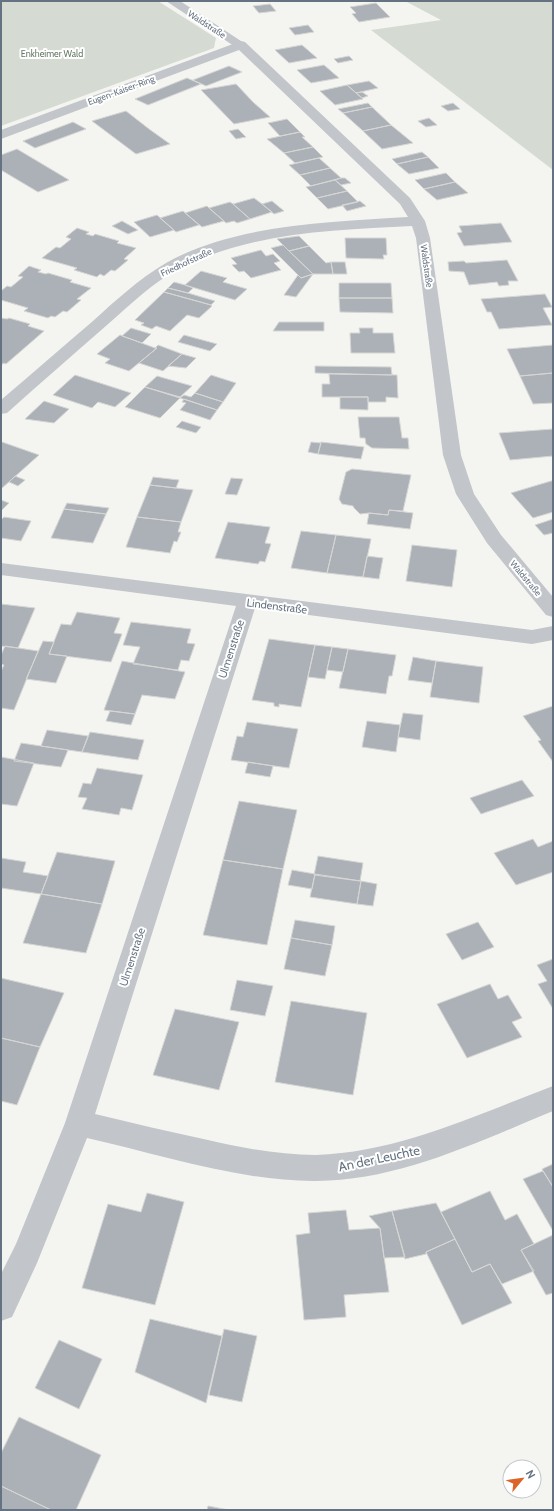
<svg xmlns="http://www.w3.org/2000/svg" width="554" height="1511" viewBox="0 0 554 1511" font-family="Cabin,sans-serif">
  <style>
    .green { fill: #d5dbd2 }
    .building { fill: #abb1b6; stroke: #d6d6d4 }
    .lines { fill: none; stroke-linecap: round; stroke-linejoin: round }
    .lane { fill: #c2c5c9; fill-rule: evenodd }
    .street { fill: #c2c5c9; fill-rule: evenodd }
    .labels { text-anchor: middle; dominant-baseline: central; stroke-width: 4; stroke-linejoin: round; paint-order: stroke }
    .far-street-label { font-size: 9px; fill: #647281; stroke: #fff }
    .far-park-label { font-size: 9px; fill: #657863; stroke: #fff }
    .street-label { font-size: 11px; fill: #647281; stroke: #fff }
    .near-street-label { font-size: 13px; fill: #647281; stroke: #fff }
  </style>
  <rect width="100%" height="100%" fill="#f4f5f1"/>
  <path class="green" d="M 1,1 L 158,1 L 216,38 L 214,48 L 1,126 Z
    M 405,1 L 553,1 L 553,170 L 371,30 L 441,20 Z"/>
  <path class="building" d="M 376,3 L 390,17 L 359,22 L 352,14 L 356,13 L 350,7 Z
    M 270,4 L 276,11 L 259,13 L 253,6 Z
    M 308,25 L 314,32 L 295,35 L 289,28 Z
    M 302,45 L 317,58 L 289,63 L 275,50 Z
    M 349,56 L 353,60 L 338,63 L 334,59 Z
    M 324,65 L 339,78 L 311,83 L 297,70 Z
    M 229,66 L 242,72 L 206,86 L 193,80 Z
    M 187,78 L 201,84 L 148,105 L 135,99 Z
    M 369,81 L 378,88 L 356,93 L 347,85 Z
    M 236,84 L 253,102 L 270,117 L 234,124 L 201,90 Z
    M 347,85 L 363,99 L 335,105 L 320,91 Z
    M 362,92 L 368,96 L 362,98 L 356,93 Z
    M 368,103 L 372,107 L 343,113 L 338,109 Z
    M 453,103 L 460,109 L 448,111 L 441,106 Z
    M 372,107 L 391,125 L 363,131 L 343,113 Z
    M 126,111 L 149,129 L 170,144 L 136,154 L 92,121 Z
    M 429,118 L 437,125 L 426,127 L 418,121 Z
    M 287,119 L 300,132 L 280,136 L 268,123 Z
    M 73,122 L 86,129 L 35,148 L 23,141 Z
    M 391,125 L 413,143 L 382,149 L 363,131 Z
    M 238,129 L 246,137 L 236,139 L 229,131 Z
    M 300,132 L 305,137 L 302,137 L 313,147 L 284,153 L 267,139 Z
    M 313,147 L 323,157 L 295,163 L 284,153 Z
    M 17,149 L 69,180 L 38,192 L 1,170 L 1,155 Z
    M 422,152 L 428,157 L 397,164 L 392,159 Z
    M 428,157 L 439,168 L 409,174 L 397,164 Z
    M 319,158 L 330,168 L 300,175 L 289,165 Z
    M 330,168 L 341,178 L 311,186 L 300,175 Z
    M 446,173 L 455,182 L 424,189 L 415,180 Z
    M 341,178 L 345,178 L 351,183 L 341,185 L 335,180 Z
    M 335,180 L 347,191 L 317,198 L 306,187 Z
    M 455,182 L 468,193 L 437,200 L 424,189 Z
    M 347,191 L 358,202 L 328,209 L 317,198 Z
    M 254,198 L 262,204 L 272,212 L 250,219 L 233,204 Z
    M 272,201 L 284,211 L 274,214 L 262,204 Z
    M 360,201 L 366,206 L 347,211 L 342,205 Z
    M 230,202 L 233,204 L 250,219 L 237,223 L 234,221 L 226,223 L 209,208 Z
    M 207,206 L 209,208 L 224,221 L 202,227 L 185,213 Z
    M 183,211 L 199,225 L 176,232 L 160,218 Z
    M 157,215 L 174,230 L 150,237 L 134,222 Z
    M 122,221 L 138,230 L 128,234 L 112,226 Z
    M 501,223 L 512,242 L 464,246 L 457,233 L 462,232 L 459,226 Z
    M 77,228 L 89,232 L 86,234 L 93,236 L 95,234 L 119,241 L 117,243 L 136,248 L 124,259 L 128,260 L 115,271 L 111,270 L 104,276 L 100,274 L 97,277 L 74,270 L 77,268 L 42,258 L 56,247 L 60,248 L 71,239 L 66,237 Z
    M 299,236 L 309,246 L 289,251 L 277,239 Z
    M 345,238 L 386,238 L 387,255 L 383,255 L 384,259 L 346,258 Z
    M 283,245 L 289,251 L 313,274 L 301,278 L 271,248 Z
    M 309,246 L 326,263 L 331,262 L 333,274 L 313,274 L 289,251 Z
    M 261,250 L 266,256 L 273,254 L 280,261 L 274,263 L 281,270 L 251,278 L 244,271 L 239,272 L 232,265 L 237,264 L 231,258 Z
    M 507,260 L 518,281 L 508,281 L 509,285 L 499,286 L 497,282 L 469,285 L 464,272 L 449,271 L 448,262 L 464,261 L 466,263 Z
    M 331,262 L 345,262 L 347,274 L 333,274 Z
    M 29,266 L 41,270 L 38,272 L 46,274 L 48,273 L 72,280 L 70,282 L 91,288 L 77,299 L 81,300 L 67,312 L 63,311 L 55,317 L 51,316 L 48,318 L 24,311 L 28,308 L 1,300 L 1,291 L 7,286 L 11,287 L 23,277 L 18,276 Z
    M 201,271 L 227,278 L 223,282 L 247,289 L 235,300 L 185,285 Z
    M 313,274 L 296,297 L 284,295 L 298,275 L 301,278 Z
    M 174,282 L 185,285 L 193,288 L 188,293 L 168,288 Z
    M 339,283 L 391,283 L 392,298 L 339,298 Z
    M 168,288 L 188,293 L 215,301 L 211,305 L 164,292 Z
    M 164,292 L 211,305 L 212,306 L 199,318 L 187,315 L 170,331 L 156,326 L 152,329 L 141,325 L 144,323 L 135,320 Z
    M 545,294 L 552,307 L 543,308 L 552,325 L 499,329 L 491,312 L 487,312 L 481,299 Z
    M 339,298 L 392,298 L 393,313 L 340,312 Z
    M 1,318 L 7,319 L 9,318 L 30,324 L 28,326 L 44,331 L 6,364 L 4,363 L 1,365 Z
    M 279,322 L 324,322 L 324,331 L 273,331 Z
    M 131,328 L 151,334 L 142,343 L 122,336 Z
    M 359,328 L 373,328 L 373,333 L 393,333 L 395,353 L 351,353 L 350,333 L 360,333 Z
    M 120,335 L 155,348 L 157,348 L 129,371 L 105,363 L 110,359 L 97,354 Z
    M 184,335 L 217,344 L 210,351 L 178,342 Z
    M 158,345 L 182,354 L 163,371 L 139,363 L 157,348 L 155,348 Z
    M 553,345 L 553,373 L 520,376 L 507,349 Z
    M 182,354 L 196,358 L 186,368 L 168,366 Z
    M 315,366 L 391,367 L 392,375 L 315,373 Z
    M 553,373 L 553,403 L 533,404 L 520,376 Z
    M 329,374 L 397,375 L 398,398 L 386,397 L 386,402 L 368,402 L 368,397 L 322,397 L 322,384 L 330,384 Z
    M 75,375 L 131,393 L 115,407 L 98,402 L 92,408 L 53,395 Z
    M 211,375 L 236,383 L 223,402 L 195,393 Z
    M 157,376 L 192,386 L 180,397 L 145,387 Z
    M 145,387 L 180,398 L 160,418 L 125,407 Z
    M 195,393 L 223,402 L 217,410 L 180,398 L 184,395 L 191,397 Z
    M 340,397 L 368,397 L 368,410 L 340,409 Z
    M 184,399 L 217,410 L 210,420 L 180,410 L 186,403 L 182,402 Z
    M 44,401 L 69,409 L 54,423 L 25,419 Z
    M 358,417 L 399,417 L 402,438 L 408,438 L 409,449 L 372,448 L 366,444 L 365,438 L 360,438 Z
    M 182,421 L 201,427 L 196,433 L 176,427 Z
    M 553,429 L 553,456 L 510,460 L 499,433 Z
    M 2,442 L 39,455 L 1,489 L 1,443 Z
    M 311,442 L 321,443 L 318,454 L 308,452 Z
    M 321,442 L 364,447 L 361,459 L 318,454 Z
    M 352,469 L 411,475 L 403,511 L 389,510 L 388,515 L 369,513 L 360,514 L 354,508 L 353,506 L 342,504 L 339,499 L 346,472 Z
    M 15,476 L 25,480 L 18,486 L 9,482 Z
    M 153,477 L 179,480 L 176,488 L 150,485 Z
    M 231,478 L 243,479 L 237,495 L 225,494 Z
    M 551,481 L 553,481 L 553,512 L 533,518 L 511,493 Z
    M 150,485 L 193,490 L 181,522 L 137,517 Z
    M 1,500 L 9,503 L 1,511 Z
    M 67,503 L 109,508 L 106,514 L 64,509 Z
    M 64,509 L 106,514 L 93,543 L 51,538 Z
    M 389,510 L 413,513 L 410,529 L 367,524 L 369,513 L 388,515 Z
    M 4,517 L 31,521 L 21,541 L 1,538 L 1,520 Z
    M 137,517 L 181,522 L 178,532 L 181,532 L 177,542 L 174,541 L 170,553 L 126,547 Z
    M 553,519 L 553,533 L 544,535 L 535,525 Z
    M 228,522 L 270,527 L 265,543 L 271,544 L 265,562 L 260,561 L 258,564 L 215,558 Z
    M 301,531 L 336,535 L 327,573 L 291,568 Z
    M 336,535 L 371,539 L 363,577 L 327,573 Z
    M 412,545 L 457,550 L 452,587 L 406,581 Z
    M 367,556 L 383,558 L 379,579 L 363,577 Z
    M 1,604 L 35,608 L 18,648 L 1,646 Z
    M 77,612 L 120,618 L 114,633 L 122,634 L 111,662 L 49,654 L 61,624 L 71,625 Z
    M 131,622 L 191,629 L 187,643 L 195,644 L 189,661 L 181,660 L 178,670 L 133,664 L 140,647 L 123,645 Z
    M 269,639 L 315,645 L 301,707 L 279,704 L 279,707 L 274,706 L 274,703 L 252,700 Z
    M 43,641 L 54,642 L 49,654 L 67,656 L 56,683 L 26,679 Z
    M 315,645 L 332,647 L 325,679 L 308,677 Z
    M 5,646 L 38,651 L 14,710 L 1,708 L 1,671 L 4,665 L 1,664 L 1,655 Z
    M 332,647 L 348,649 L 343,672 L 327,670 Z
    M 348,649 L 396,655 L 392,676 L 389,676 L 386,694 L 339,688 Z
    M 413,657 L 436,661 L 432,683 L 408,680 Z
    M 122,661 L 185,672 L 175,699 L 142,695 L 135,714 L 104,710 Z
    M 436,661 L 483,667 L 479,703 L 430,697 Z
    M 553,706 L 553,762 L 538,741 L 541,740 L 523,716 Z
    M 110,711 L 135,714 L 131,725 L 106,721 Z
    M 403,713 L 423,715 L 420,740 L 398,737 Z
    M 367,721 L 400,725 L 396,752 L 362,747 Z
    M 247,722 L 298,729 L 289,768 L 231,760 L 237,736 L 243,737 Z
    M 47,730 L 88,736 L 82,752 L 41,746 Z
    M 90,732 L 144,740 L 138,760 L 82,752 Z
    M 21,743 L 41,746 L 68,750 L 61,767 L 14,761 Z
    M 1,757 L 34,763 L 17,806 L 1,804 Z
    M 248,762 L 273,766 L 270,777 L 245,773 Z
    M 97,768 L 143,775 L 132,810 L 121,808 L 119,815 L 82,809 L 87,798 L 78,797 L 83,783 L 91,784 Z
    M 522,780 L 534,796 L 481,814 L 470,798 Z
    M 239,801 L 297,810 L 283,869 L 223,860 Z
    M 533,839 L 538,847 L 553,841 L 553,872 L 516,885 L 494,853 Z
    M 57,852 L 115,861 L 102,904 L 41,894 Z
    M 318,856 L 363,863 L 360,881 L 314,875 Z
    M 1,858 L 26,862 L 23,872 L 48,876 L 41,894 L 1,888 Z
    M 223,860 L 283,869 L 267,945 L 203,935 Z
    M 292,870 L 315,874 L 312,889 L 288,885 Z
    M 315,874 L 361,881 L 357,904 L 310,897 Z
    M 361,881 L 377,884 L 373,906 L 357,904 Z
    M 41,894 L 102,904 L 86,953 L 23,943 Z
    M 295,920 L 335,926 L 332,945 L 291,938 Z
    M 478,922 L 494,947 L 462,960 L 446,934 Z
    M 291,938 L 332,945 L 325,976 L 284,969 Z
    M 553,959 L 553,1009 L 538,984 L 547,981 L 537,965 Z
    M 1,978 L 64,993 L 40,1047 L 1,1038 Z
    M 237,980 L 273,986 L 265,1016 L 230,1010 Z
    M 490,984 L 498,999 L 508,995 L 522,1018 L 512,1022 L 522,1037 L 467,1058 L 437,1004 Z
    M 291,1001 L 367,1013 L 353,1095 L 275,1082 Z
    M 175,1009 L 239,1022 L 219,1090 L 153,1075 Z
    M 1,1038 L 40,1047 L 17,1105 L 1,1101 Z
    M 553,1164 L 553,1187 L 542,1169 Z
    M 543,1171 L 553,1187 L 553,1231 L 523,1179 Z
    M 490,1191 L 505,1220 L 517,1214 L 534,1244 L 521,1250 L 534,1271 L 502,1284 L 490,1264 L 472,1272 L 441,1212 Z
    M 147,1193 L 184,1202 L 155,1305 L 82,1288 L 108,1204 L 141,1212 Z
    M 436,1203 L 455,1239 L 426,1252 L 426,1254 L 405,1259 L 392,1211 Z
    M 346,1210 L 349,1230 L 380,1228 L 389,1292 L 344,1295 L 346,1317 L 304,1320 L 296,1235 L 310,1233 L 308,1213 Z
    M 392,1211 L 405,1257 L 384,1258 L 380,1228 L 369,1216 Z
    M 553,1235 L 553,1293 L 546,1295 L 521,1250 Z
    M 455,1239 L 472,1272 L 490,1264 L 512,1303 L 462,1325 L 426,1252 Z
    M 150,1319 L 222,1336 L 206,1403 L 135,1372 Z
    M 224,1329 L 257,1336 L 242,1402 L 209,1395 Z
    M 59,1340 L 102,1359 L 79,1409 L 35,1388 Z
    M 19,1417 L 101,1455 L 76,1510 L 51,1510 L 1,1486 L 1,1453 Z
    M 1,1486 L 51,1510 L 1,1510 Z
    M 208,1506 L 229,1510 L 207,1510 Z"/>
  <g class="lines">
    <path class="lane" d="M 166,1 L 180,1 L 247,45 L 245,48 L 237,48 Z"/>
    <path class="street" d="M 241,41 L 245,42 L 410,198 L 425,221 L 430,238 L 461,455 L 474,494 L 501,535 L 553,597 L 553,617 L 546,615 L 487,543 L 456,494 L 443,455 L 416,238 L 412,226 C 334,230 250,232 179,269 C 152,283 130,305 107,325 C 74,354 40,383 7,413 L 1,414 L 1,400 C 32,374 62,347 93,321 C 116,300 139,279 166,263 C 235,224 331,222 408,217 L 400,204 L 239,50 L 1,139 L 1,130 Z
      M 1,563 L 532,630 L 553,626 L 553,640 L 532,644 L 255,608 L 95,1114 C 133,1123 170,1132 208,1140 C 243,1148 279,1155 316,1155 C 400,1152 476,1115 553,1086 L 553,1111 C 478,1142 396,1182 313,1181 C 240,1181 158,1154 87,1138 L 37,1263 L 12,1317 L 1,1321 L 1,1274 L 16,1244 L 65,1123 L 236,606 L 1,575 Z"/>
  </g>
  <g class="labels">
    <g class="far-street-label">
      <text transform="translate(207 24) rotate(33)">Waldstraße</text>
      <text transform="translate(121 90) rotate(-20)">Eugen-Kaiser-Ring</text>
      <text transform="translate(186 262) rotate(-25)">Friedhofstraße</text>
      <text transform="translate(427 266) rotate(82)">Waldstraße</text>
      <text transform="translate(526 578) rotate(50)">Waldstraße</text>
    </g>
    <g class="far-park-label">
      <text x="52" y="53">Enkheimer Wald</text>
    </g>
    <g class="street-label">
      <text transform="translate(277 606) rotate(7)">Lindenstraße</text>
      <text transform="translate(231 649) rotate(-72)">Ulmenstraße</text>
      <text transform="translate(132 957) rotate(-72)">Ulmenstraße</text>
    </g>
    <g class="near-street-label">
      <text transform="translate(379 1158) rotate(-12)">An der Leuchte</text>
    </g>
  </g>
  <rect width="554" height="1511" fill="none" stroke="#647281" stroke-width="4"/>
  <g transform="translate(522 1479) rotate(61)"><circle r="19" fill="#ffffff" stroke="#c1c7cd"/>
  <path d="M0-3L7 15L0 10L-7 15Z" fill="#dd6428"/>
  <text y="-6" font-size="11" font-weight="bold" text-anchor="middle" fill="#647281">N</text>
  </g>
</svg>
